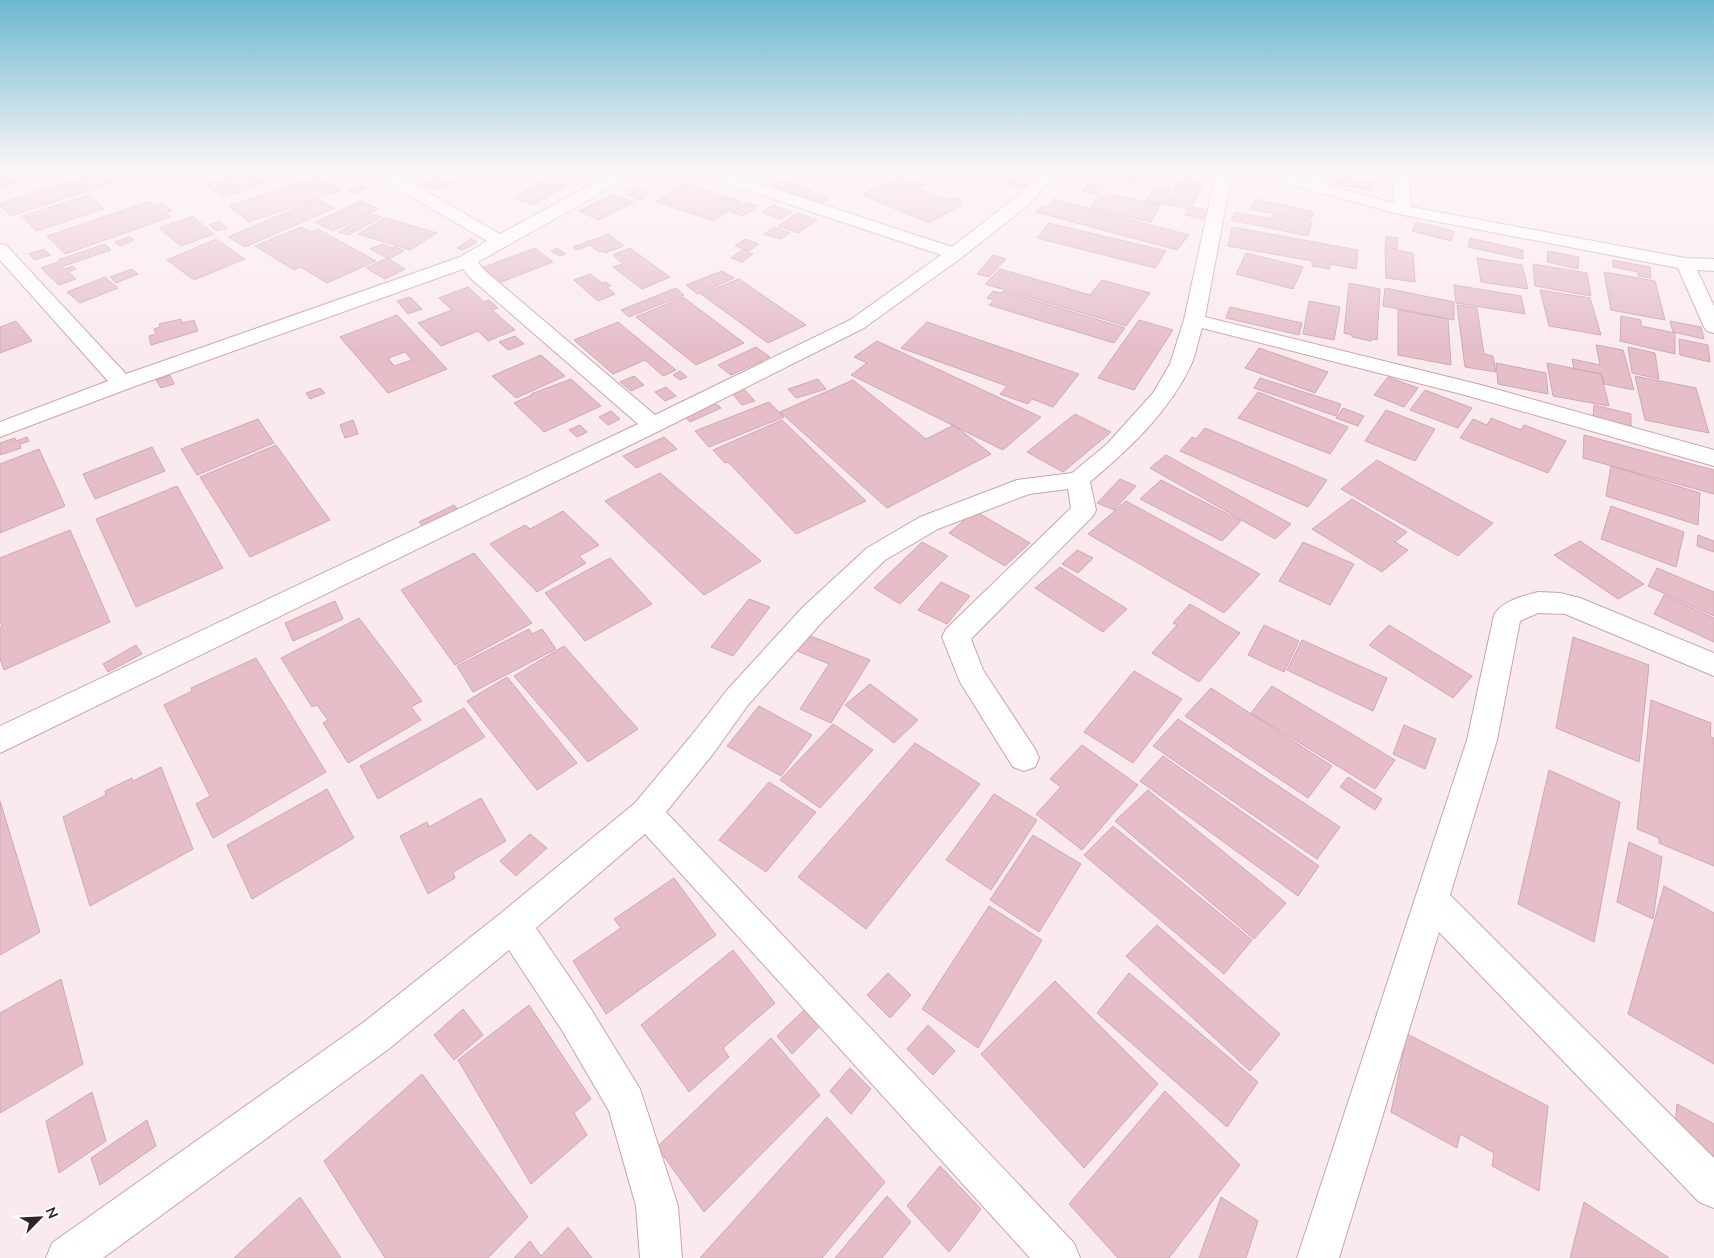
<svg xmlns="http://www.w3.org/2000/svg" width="1714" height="1258" viewBox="0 0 1714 1258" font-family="Mulish,sans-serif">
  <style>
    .building { fill: #e5bec8; stroke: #cea8b2; fill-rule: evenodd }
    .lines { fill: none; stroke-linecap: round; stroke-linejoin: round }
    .minor-casing { stroke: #c9a4ad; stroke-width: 2 }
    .minor { fill: #fff; fill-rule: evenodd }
  </style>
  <rect width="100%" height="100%" fill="#faeaee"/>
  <path class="building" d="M 0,172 L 52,172 L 0,188 Z
    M 96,172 L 140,174 L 11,216 L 0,206 L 0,203 Z
    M 238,172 L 296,172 L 222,198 L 204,184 Z
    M 336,172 L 351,172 L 354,174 L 337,180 L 329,175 Z
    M 558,172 L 572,177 L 575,175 L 581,177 L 534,205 L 513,198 Z
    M 836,172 L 866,172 L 860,178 Z
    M 989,172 L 1035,172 L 1038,173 L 1024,188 L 983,177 Z
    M 1331,173 L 1374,183 L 1371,191 L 1326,181 Z
    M 1123,174 L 1144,180 L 1139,185 L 1118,180 Z
    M 321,175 L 341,190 L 249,222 L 229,206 Z
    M 900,175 L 926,185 L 920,189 L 949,200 L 953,197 L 961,200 L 958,203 L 962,204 L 929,223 L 862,195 Z
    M 1182,175 L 1205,180 L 1190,209 L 1166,204 Z
    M 438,176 L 454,183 L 437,190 L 421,183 Z
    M 786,180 L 829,199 L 817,205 L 773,186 Z
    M 686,183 L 742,202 L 713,221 L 656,201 Z
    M 1089,183 L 1104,187 L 1098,195 L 1082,191 Z
    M 362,185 L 368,188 L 354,194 L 348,190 Z
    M 1155,186 L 1171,190 L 1163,205 L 1146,201 Z
    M 636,188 L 650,194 L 640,200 L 625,194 Z
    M 1105,193 L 1134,199 L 1160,205 L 1151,222 L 1089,208 L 1097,197 L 1102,198 Z
    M 613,194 L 634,202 L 599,220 L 579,211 Z
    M 89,195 L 104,209 L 36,231 L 22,216 Z
    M 318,199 L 335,208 L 245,247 L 228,237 Z
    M 1053,199 L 1189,235 L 1177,250 L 1036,212 L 1042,206 L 1047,207 Z
    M 1255,199 L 1314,212 L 1310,221 L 1251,209 Z
    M 150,201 L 156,206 L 163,204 L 172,211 L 165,213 L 171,217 L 65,254 L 47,236 Z
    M 361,201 L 379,209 L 333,231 L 315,222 Z
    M 746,202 L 758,206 L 743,216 L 731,212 Z
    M 773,205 L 792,212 L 781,219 L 762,212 Z
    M 1193,207 L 1207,210 L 1203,219 L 1185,215 L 1188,209 L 1191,210 Z
    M 1235,212 L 1271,219 L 1272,215 L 1312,223 L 1308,236 L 1231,220 Z
    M 797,213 L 817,220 L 798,233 L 778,226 Z
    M 372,214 L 382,217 L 348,235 L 338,232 Z
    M 192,216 L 214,234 L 181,246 L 159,228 Z
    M 385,218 L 437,233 L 410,250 L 358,234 Z
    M 219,221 L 227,228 L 217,231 L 209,225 Z
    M 1416,222 L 1454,231 L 1451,241 L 1412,231 Z
    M 1049,223 L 1166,251 L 1155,268 L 1037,238 Z
    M 301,227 L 311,232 L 318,229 L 376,261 L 327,283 L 301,267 L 294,270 L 255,246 Z
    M 774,227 L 790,233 L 780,239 L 764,234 Z
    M 1232,227 L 1358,250 L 1356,269 L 1330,264 L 1330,269 L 1312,266 L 1312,261 L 1228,246 Z
    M 609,234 L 624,246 L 605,253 L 603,251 L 599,252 L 590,245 L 576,250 L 573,247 Z
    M 1386,236 L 1398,238 L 1397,249 L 1385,247 Z
    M 129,237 L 134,240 L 120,246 L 115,242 Z
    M 1470,238 L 1523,250 L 1523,259 L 1468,247 Z
    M 216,239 L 245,259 L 194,280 L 167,260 Z
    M 471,239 L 477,242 L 463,250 L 457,248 Z
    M 745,239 L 759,244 L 749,251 L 735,246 Z
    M 105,244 L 111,250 L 64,266 L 58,260 Z
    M 382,244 L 393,248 L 395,247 L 404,251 L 389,259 L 370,249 Z
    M 535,248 L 553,262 L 496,284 L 479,269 Z
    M 557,248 L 566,254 L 560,256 L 551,251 Z
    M 630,248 L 670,277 L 642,289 L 613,267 L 623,264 L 613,255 Z
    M 1385,248 L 1413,253 L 1415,282 L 1386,278 Z
    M 44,249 L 50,255 L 35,260 L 29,254 Z
    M 742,250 L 753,254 L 742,262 L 731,258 Z
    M 1548,251 L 1579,257 L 1578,269 L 1547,262 Z
    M 1246,253 L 1303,267 L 1293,289 L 1236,274 Z
    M 993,255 L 1006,259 L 989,277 L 977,274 Z
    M 387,258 L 405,269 L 385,279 L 366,268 Z
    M 1477,258 L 1522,265 L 1528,289 L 1481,282 Z
    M 1613,260 L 1650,267 L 1651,278 L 1638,276 L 1638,272 L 1613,267 Z
    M 58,262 L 65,269 L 73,266 L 76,269 L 69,272 L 76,279 L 59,285 L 41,268 Z
    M 1533,264 L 1587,273 L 1591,296 L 1535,286 Z
    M 132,269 L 138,274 L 116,283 L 110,277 Z
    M 1000,269 L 1090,295 L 1102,280 L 1150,293 L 1126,326 L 985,284 Z
    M 722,271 L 734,278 L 698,294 L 686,285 Z
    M 1604,272 L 1655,281 L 1665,320 L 1611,310 Z
    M 590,274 L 602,283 L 606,282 L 611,286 L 607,287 L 615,294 L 598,301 L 574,280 Z
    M 105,277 L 118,288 L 80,303 L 67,292 Z
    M 739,279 L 806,325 L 768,343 L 701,294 Z
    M 1349,283 L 1380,289 L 1377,340 L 1372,339 L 1371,341 L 1352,337 L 1352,335 L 1344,333 Z
    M 1454,285 L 1521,296 L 1525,314 L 1456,303 Z
    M 468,287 L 484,302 L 489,300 L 498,308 L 492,310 L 515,330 L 488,341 L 478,331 L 441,346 L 418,323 L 452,310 L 439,298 Z
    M 676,288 L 684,295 L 629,317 L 621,310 Z
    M 1385,288 L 1454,302 L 1454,320 L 1383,306 Z
    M 1540,290 L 1590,298 L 1601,335 L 1549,326 Z
    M 993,291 L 1001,293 L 1003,291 L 1125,328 L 1114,343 L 989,305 L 994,300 L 987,298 Z
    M 410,297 L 422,309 L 408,314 L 397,301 Z
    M 683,297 L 744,343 L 696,365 L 636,317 Z
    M 1309,301 L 1340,307 L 1334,340 L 1303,334 Z
    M 1457,305 L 1477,308 L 1484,354 L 1493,356 L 1496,372 L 1465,367 Z
    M 1230,307 L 1302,323 L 1299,335 L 1226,318 Z
    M 1398,310 L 1448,319 L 1451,365 L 1398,355 Z
    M 397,315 L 447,369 L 388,393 L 340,337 ZM 405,352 L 412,360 L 394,366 L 388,358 Z
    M 1621,316 L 1641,320 L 1641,326 L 1675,333 L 1675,354 L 1620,341 Z
    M 181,319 L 182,323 L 194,320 L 198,331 L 151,345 L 149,336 L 156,334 L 154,329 L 160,327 L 159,324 Z
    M 1139,320 L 1173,330 L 1134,390 L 1098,378 Z
    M 16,321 L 32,341 L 0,353 L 0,327 Z
    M 1670,321 L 1701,327 L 1704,339 L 1673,332 Z
    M 618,322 L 676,370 L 663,376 L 645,360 L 613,374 L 574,340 Z
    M 927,322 L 1079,374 L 1053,407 L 1032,399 L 1028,404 L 1000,394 L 1007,386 L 901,348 Z
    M 515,336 L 524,344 L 508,350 L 499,342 Z
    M 1679,339 L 1708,345 L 1710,362 L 1680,355 Z
    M 877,341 L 1041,417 L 1003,450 L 851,375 L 867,363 L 854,357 Z
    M 1596,345 L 1623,350 L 1634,390 L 1604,384 L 1602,374 L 1574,369 L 1572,359 L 1600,365 Z
    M 756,347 L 770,357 L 731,375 L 718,365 Z
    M 1628,347 L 1655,353 L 1659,379 L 1632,373 Z
    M 1259,348 L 1328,372 L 1315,393 L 1245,368 Z
    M 541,355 L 565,376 L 516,398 L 492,376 Z
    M 1496,363 L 1546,373 L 1548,394 L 1498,384 Z
    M 1547,363 L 1601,374 L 1609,406 L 1553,396 Z
    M 680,371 L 687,377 L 680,380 L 673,375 Z
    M 170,375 L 174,384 L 161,388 L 156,380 Z
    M 634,376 L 644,385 L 631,391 L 620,382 Z
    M 1635,376 L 1696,388 L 1709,433 L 1645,420 Z
    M 1388,377 L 1418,388 L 1404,407 L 1374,395 Z
    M 1260,378 L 1341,404 L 1336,416 L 1254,388 Z
    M 571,379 L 601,406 L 544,432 L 514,403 L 532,395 L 531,394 Z
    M 818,379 L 826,389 L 796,398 L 788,389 Z
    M 853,380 L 926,439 L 954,425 L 991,454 L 887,508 L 780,412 Z
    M 666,387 L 676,396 L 665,401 L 655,392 Z
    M 320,388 L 325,393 L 310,399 L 306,393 Z
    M 743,388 L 755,401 L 742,405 L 731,392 Z
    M 1425,390 L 1472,408 L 1458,428 L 1410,410 Z
    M 1258,392 L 1348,427 L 1330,454 L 1238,418 Z
    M 713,401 L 721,408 L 690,422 L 685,417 Z
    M 769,402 L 784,417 L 709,447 L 695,431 Z
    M 1594,405 L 1631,414 L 1631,430 L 1593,420 Z
    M 1343,408 L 1364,416 L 1358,426 L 1336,418 Z
    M 1386,410 L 1435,429 L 1415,461 L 1365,441 Z
    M 611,411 L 620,419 L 608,425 L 599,417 Z
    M 1075,414 L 1111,432 L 1063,472 L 1027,452 Z
    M 1491,418 L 1521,430 L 1524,425 L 1566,441 L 1548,473 L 1460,438 L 1473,419 L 1487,425 Z
    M 258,419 L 274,443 L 197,475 L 181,449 Z
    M 353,420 L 358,434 L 345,438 L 340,425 Z
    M 782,420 L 866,501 L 796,534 L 728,462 L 725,463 L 713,450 Z
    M 580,425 L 587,432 L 577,437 L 569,430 Z
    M 1205,428 L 1327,480 L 1308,507 L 1180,451 L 1192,437 L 1196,439 Z
    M 1584,435 L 1714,470 L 1714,494 L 1583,458 Z
    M 27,437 L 29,441 L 20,444 L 21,448 L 0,455 L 0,443 L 15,438 L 16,441 Z
    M 664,437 L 677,449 L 636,468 L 623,456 Z
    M 276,445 L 330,520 L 250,557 L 200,477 Z
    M 152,447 L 165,471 L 95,499 L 83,474 Z
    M 39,449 L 65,506 L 0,533 L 0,464 Z
    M 1166,455 L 1291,524 L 1275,539 L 1150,468 Z
    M 1377,460 L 1493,523 L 1458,556 L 1341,489 Z
    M 1611,466 L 1700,493 L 1698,525 L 1606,496 Z
    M 660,473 L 761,561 L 704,595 L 605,501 Z
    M 1120,479 L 1136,486 L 1114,510 L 1097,503 Z
    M 1161,480 L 1241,521 L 1222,541 L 1140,499 Z
    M 177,486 L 223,568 L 136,607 L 96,519 Z
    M 1352,499 L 1407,532 L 1395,542 L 1408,550 L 1382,572 L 1312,529 Z
    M 1126,501 L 1260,574 L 1224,613 L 1088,534 Z
    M 454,505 L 460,512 L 425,529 L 419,522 Z
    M 1611,506 L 1684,532 L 1676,567 L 1601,539 Z
    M 563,511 L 599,545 L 579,556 L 586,563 L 537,592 L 490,544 L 525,525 L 530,529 Z
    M 975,511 L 1030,543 L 1005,566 L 949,533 Z
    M 70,530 L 110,622 L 4,670 L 0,659 L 0,628 L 2,626 L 0,620 L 0,558 Z
    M 1698,535 L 1714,541 L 1714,552 L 1697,546 Z
    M 1580,541 L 1644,584 L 1618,599 L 1554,555 Z
    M 922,542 L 948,556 L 900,604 L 874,588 Z
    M 1303,542 L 1354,564 L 1330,605 L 1279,581 Z
    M 1077,550 L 1093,558 L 1078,573 L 1062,564 Z
    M 474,553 L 532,623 L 455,665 L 401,590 Z
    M 610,558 L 652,604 L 585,641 L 545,593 Z
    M 1060,567 L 1127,609 L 1103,632 L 1035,588 Z
    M 1657,568 L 1714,592 L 1714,616 L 1648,586 Z
    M 941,582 L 970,596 L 947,624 L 918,610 Z
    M 1664,595 L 1714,618 L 1714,642 L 1654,614 Z
    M 749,599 L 770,607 L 733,656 L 711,647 Z
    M 335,601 L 343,619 L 293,641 L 285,623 Z
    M 1190,604 L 1240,633 L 1199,682 L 1152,653 L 1177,625 L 1173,623 Z
    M 359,618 L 422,701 L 411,707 L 421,720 L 348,763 L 323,723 L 328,720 L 317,705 L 312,707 L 281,658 Z
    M 1264,625 L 1299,641 L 1284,672 L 1248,655 Z
    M 1389,625 L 1472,676 L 1453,698 L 1369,645 Z
    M 529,629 L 532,634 L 542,629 L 556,649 L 473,692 L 457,666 Z
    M 806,634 L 870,660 L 831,723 L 800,709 L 829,664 L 795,650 Z
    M 1573,637 L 1649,665 L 1639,762 L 1556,728 Z
    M 1302,640 L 1387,678 L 1373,711 L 1287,670 Z
    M 136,645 L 142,654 L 108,672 L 103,664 Z
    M 564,646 L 638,729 L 588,762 L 514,676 Z
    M 256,658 L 326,772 L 213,838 L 196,804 L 210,796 L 164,705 L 192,691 L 191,688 Z
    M 1134,671 L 1182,699 L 1133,763 L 1084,732 Z
    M 507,677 L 577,763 L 537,790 L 467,701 Z
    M 870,684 L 918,720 L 894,743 L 845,705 Z
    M 1272,686 L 1395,760 L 1375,789 L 1251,713 Z
    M 1211,688 L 1332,766 L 1308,798 L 1185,716 Z
    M 1651,700 L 1711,723 L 1710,737 L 1714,738 L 1714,866 L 1659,843 L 1659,838 L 1637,829 Z
    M 759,706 L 812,735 L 781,776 L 727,746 Z
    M 464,708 L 485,737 L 378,799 L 360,766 Z
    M 1178,719 L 1340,827 L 1317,859 L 1153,746 Z
    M 833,724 L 873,750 L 820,808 L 780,780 Z
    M 1404,725 L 1436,739 L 1425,769 L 1393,754 Z
    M 915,743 L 980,784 L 866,929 L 798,877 Z
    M 1082,745 L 1138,785 L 1082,850 L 1036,814 L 1061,787 L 1050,779 Z
    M 1163,756 L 1319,866 L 1298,896 L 1140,781 Z
    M 161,767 L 193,849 L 90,906 L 63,817 L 106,795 L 105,791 L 132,778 L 133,781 Z
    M 1549,770 L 1620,802 L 1594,942 L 1518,904 Z
    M 1348,777 L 1382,799 L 1375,810 L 1340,787 Z
    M 769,782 L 816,812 L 766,872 L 719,840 Z
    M 327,789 L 354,838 L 252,899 L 227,845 Z
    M 1148,790 L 1286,903 L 1254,939 L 1115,821 Z
    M 994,794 L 1037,820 L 991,890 L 946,860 Z
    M 481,798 L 506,841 L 453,872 L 455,878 L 428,894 L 400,836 L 427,822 L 429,827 Z
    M 0,801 L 40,932 L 0,955 Z
    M 1113,826 L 1252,940 L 1224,974 L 1084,855 Z
    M 530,834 L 547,848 L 516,876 L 500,861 Z
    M 1033,835 L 1081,864 L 1039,932 L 990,900 Z
    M 1629,842 L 1662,857 L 1653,919 L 1617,902 Z
    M 674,878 L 716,935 L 606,1014 L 573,961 L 621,928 L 614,919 Z
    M 1664,886 L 1714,913 L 1714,1064 L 1628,1014 Z
    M 989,906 L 1042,940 L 978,1048 L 922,1009 Z
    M 1157,925 L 1280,1034 L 1250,1071 L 1126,956 Z
    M 733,950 L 775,1003 L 723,1048 L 729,1057 L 689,1092 L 641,1025 Z
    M 888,973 L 911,995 L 890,1018 L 867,995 Z
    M 1129,973 L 1258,1082 L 1227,1127 L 1097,1013 Z
    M 61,979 L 83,1064 L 0,1113 L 0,1013 Z
    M 1055,981 L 1158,1084 L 1084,1168 L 981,1054 Z
    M 529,1005 L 591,1099 L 574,1113 L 587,1135 L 531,1184 L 458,1060 Z
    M 463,1009 L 483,1035 L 454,1060 L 434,1035 Z
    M 805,1009 L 820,1026 L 792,1054 L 777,1036 Z
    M 928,1025 L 955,1051 L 933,1075 L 907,1049 Z
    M 1407,1034 L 1548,1106 L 1539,1191 L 1492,1166 L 1494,1153 L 1460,1134 L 1457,1148 L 1391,1112 Z
    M 771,1038 L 820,1095 L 704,1212 L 657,1147 Z
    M 850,1068 L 871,1089 L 851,1114 L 830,1091 Z
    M 422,1074 L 528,1217 L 488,1258 L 385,1258 L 324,1161 Z
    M 1165,1091 L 1240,1165 L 1169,1258 L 1118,1258 L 1069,1204 Z
    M 92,1092 L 106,1141 L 59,1173 L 46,1121 Z
    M 1677,1104 L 1714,1124 L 1714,1161 L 1674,1139 Z
    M 827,1117 L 885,1182 L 822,1258 L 700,1258 Z
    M 147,1120 L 156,1146 L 100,1185 L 91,1158 Z
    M 940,1166 L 981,1209 L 949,1252 L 907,1206 Z
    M 887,1196 L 911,1222 L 882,1258 L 835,1258 Z
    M 300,1197 L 341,1258 L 234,1258 Z
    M 1221,1197 L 1258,1221 L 1246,1258 L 1199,1258 Z
    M 1584,1202 L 1669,1258 L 1570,1258 Z
    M 568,1227 L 592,1258 L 514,1258 L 530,1241 L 541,1256 Z"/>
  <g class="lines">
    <defs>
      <path id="minor" d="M 373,172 L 393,172 L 500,234 L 614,172 L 635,172 L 633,175 L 478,262 L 483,269 L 655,415 L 850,320 L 941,255 L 701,175 L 699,172 L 724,172 L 952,247 L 1016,197 L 1041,172 L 1059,172 L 1028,205 L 961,258 L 864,328 L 661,430 L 0,753 L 0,726 L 638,424 L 469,277 L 463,269 L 130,388 L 0,437 L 0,422 L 108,381 L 0,260 L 0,244 L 6,245 L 126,374 L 460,257 L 487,241 L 375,175 Z
        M 1216,172 L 1232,172 L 1205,317 L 1481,385 L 1714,450 L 1714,466 L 1465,395 L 1202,328 C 1198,340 1196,354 1191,365 C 1169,412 1129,449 1090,482 L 1096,510 L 1093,516 L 971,639 L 983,670 L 1035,749 L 1039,758 L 1035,767 L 1024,771 L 1013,767 L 960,682 L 942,637 L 946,629 L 1071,508 L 1068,489 L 1029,494 L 938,529 L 885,560 L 823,621 L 748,705 L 713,754 L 666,812 L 1074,1243 L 1080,1258 L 1030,1258 L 645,834 L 536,928 L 589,1006 L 640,1089 L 678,1206 L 682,1258 L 640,1258 L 636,1206 L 609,1111 L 563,1032 L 509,950 L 390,1048 L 103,1258 L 46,1258 L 52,1243 L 364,1022 L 501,913 L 635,803 L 691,736 L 728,689 L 803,607 L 867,548 L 920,517 L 1017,480 L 1072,473 L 1107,444 L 1153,393 L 1170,364 L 1184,320 Z
        M 1252,172 L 1280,172 L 1394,203 L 1393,172 L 1409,172 L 1411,207 L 1685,258 L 1714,259 L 1714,271 L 1697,270 L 1714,306 L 1714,333 L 1707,331 L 1704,327 L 1678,268 L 1403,215 L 1254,175 Z
        M 1538,592 L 1560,593 L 1580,598 L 1714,653 L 1714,676 L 1565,614 L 1538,613 L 1520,621 L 1497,740 L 1450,895 L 1714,1158 L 1714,1208 L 1699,1202 L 1439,932 L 1339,1258 L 1297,1258 L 1467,740 L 1494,615 C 1502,601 1523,596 1538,592 Z"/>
    </defs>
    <use href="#minor" class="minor-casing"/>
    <use href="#minor" class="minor"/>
  </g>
  <linearGradient id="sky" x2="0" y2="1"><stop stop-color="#6cb8d1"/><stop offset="0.49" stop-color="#fdf6f7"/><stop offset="1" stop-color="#fdf6f7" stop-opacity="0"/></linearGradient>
  <rect width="1714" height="348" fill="url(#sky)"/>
  <g transform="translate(40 1218) rotate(66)" stroke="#ffffff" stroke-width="4" paint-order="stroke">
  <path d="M0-4L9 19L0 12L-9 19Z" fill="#312327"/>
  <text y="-8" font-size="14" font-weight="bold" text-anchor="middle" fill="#312327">N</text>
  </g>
</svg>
